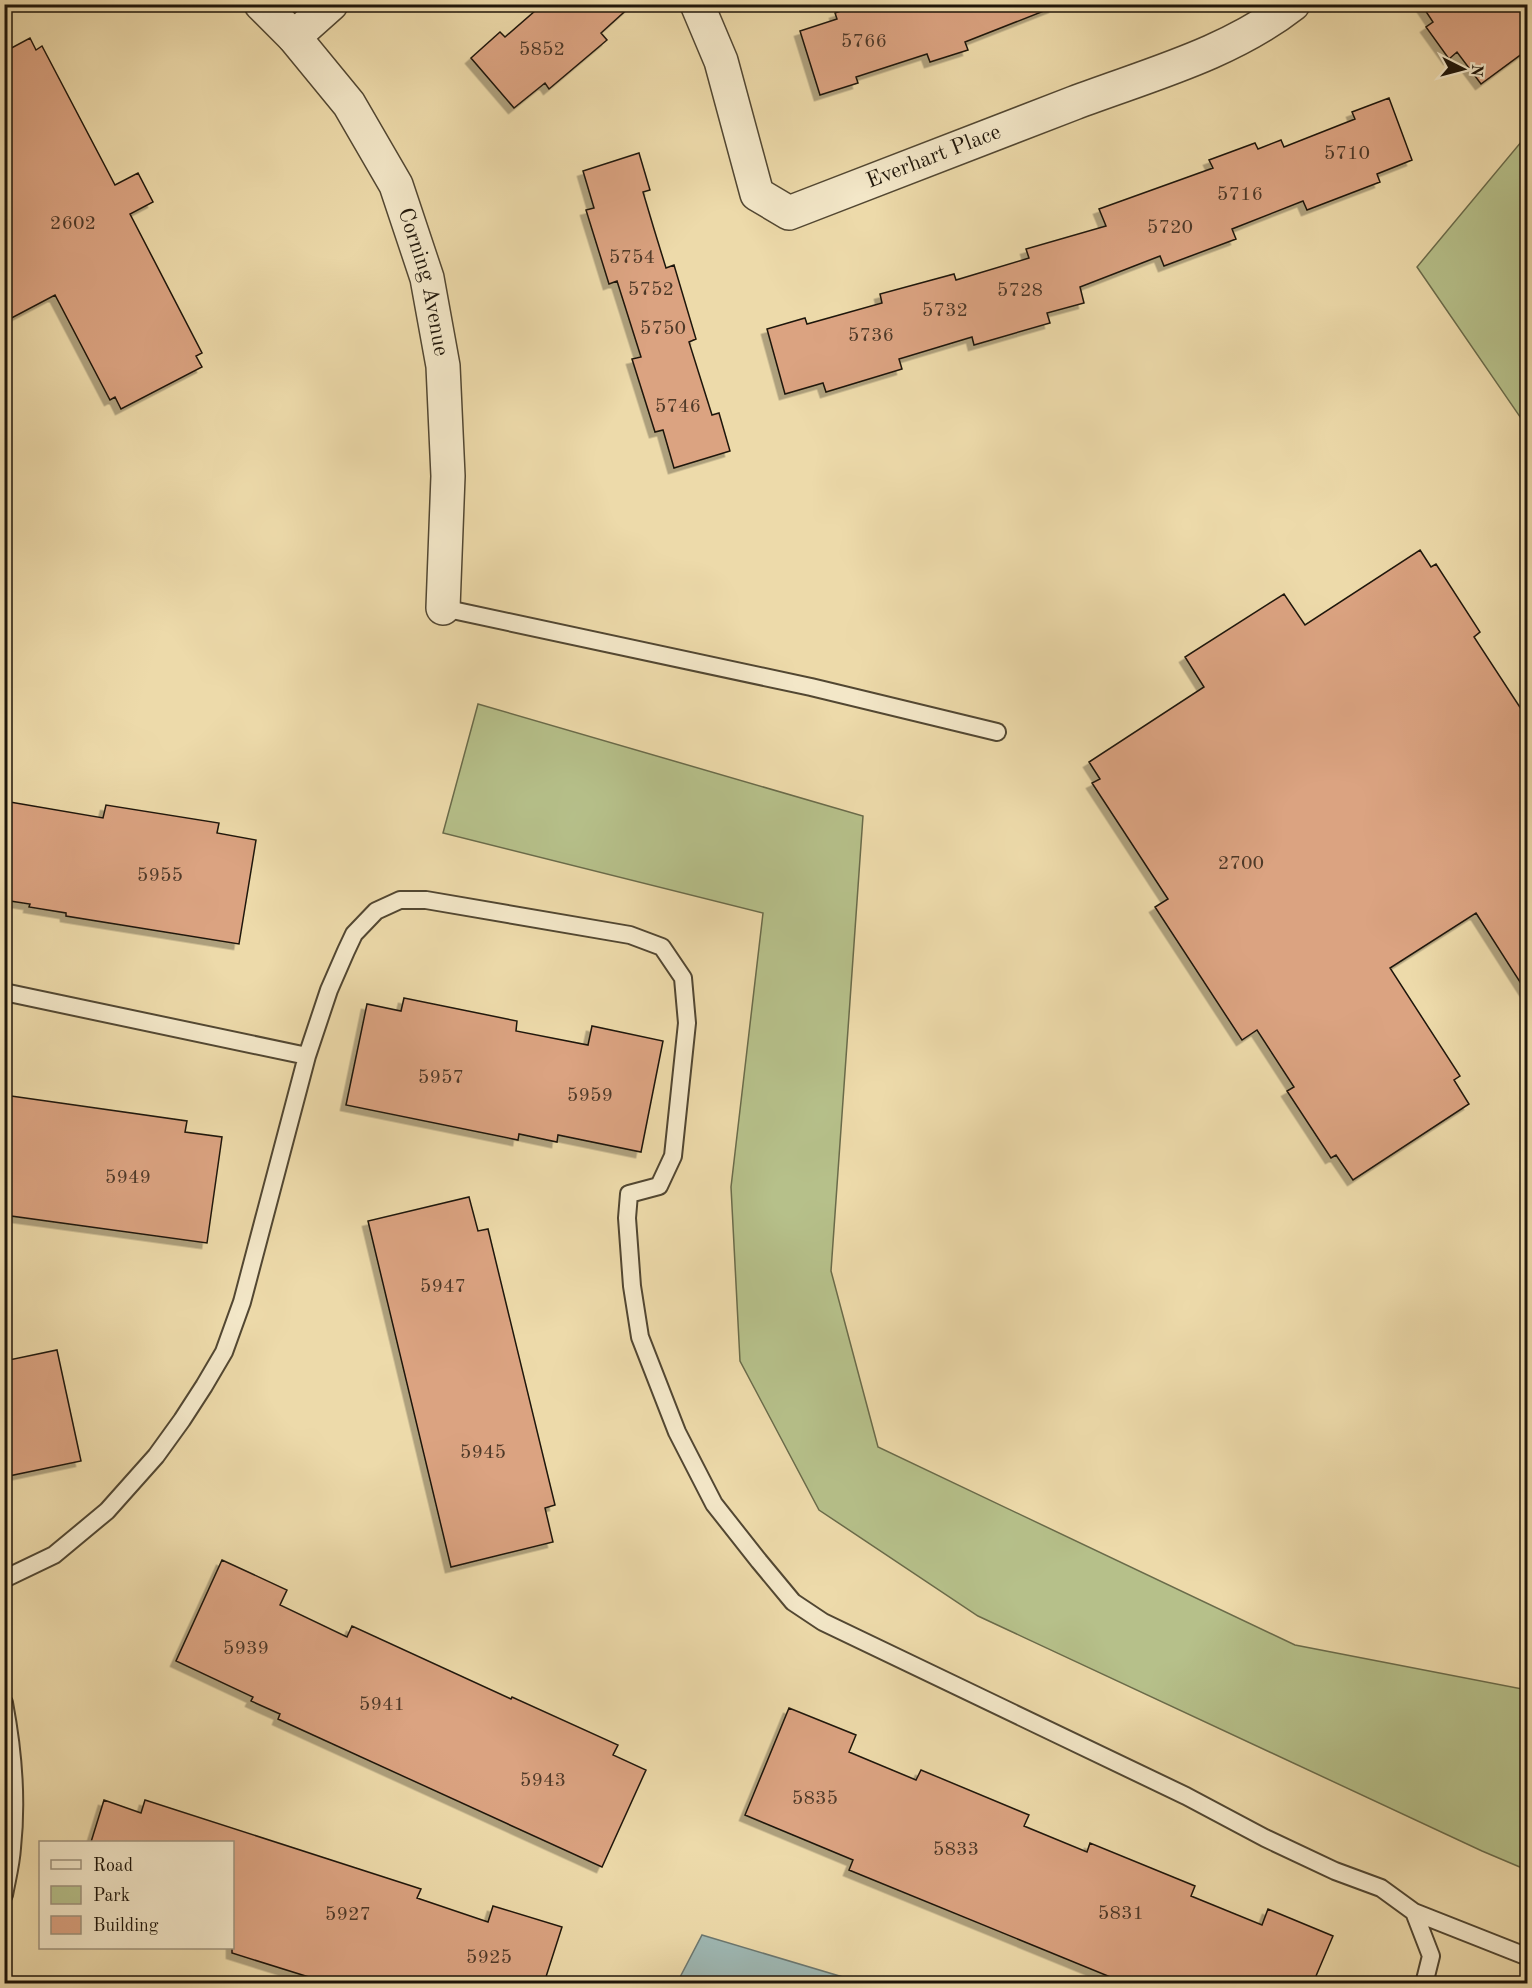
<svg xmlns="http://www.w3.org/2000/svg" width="1532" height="1988" viewBox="0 0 1532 1988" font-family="'Old Standard TT',serif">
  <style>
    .green { fill: #b6c08a; stroke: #6a6b4a; stroke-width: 1.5 }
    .water { fill: #9eb8b4; stroke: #6b7770; stroke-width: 1.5 }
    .building { fill: #dba381; stroke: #1f160a; stroke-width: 1.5; filter: url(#shadow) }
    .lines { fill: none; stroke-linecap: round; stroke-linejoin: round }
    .service-casing { stroke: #524732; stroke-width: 20 }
    .minor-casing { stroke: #524732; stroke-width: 36 }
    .service { stroke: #f3e7c8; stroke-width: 16 }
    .minor { stroke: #f3e7c8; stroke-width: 33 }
    .labels { text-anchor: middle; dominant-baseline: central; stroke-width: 4.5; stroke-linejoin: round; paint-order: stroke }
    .number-label { font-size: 20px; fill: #4e3928 }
    .street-label { font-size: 22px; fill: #1f160a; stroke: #f3e7c8 }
  </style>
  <defs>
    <filter id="shadow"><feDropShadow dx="-5.5" dy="5.5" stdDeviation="0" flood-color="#0004"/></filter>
  </defs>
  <rect width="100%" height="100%" fill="#eddaaa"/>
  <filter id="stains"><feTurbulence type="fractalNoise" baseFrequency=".00333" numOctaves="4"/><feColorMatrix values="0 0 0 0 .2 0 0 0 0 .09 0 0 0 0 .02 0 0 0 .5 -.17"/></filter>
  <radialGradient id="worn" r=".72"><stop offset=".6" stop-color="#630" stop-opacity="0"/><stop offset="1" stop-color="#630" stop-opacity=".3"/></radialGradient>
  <path class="green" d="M 1527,135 L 1527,427 L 1417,267 Z
    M 478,704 L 863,816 L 831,1271 L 878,1447 L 1295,1645 L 1527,1690 L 1527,1870 L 1482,1851 L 978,1616 L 819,1510 L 740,1361 L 731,1187 L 763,913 L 443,833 Z"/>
  <path class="water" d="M 702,1935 L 863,1983 L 677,1983 Z"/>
  <path class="building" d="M 543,4 L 633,4 L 601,33 L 607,40 L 549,89 L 545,83 L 514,108 L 471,58 L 500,32 L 505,37 Z
    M 861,4 L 1054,4 L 1054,7 L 965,42 L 968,50 L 930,62 L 927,54 L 856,77 L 858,83 L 820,95 L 800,31 L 837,19 L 835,13 Z
    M 1421,4 L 1515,4 L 1527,21 L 1527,50 L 1481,84 L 1457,52 L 1449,59 L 1426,27 L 1433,22 Z
    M 30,38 L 36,50 L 42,46 L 115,185 L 138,173 L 153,202 L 130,214 L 202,353 L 196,356 L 202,367 L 121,409 L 115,397 L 110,400 L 55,295 L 4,322 L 4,52 Z
    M 1389,98 L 1412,160 L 1377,174 L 1380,182 L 1307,210 L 1303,201 L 1232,229 L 1236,239 L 1164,266 L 1160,256 L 1080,287 L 1084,303 L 1047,313 L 1050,323 L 974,345 L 972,337 L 899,359 L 902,369 L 826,392 L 823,383 L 785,394 L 767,329 L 805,318 L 807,324 L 882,303 L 880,294 L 954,274 L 956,280 L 1029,258 L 1026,249 L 1106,226 L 1099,209 L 1213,168 L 1209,160 L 1255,143 L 1258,149 L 1281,140 L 1284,147 L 1355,119 L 1352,112 Z
    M 639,153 L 650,190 L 643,192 L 654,229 L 666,268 L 674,265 L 696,339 L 689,342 L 712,415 L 719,413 L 730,451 L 674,468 L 663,430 L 655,432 L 632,359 L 641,357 L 617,281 L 609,284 L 586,210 L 594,208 L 583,171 Z
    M 1420,550 L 1431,567 L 1436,564 L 1480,632 L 1474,637 L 1527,718 L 1527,993 L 1476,913 L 1390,968 L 1460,1076 L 1454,1080 L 1469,1104 L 1353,1180 L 1336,1155 L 1331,1158 L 1287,1091 L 1294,1087 L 1257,1030 L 1242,1040 L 1155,907 L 1168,899 L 1092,783 L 1100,779 L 1089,762 L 1204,687 L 1185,657 L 1284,594 L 1305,625 Z
    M 4,801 L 103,818 L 106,805 L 219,823 L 217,833 L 256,840 L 239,944 L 66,916 L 66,913 L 29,907 L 30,904 L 4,900 Z
    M 404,998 L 517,1021 L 516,1031 L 588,1045 L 592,1026 L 663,1041 L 641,1152 L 558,1135 L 557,1142 L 519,1134 L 518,1140 L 346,1105 L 367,1004 L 401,1011 Z
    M 4,1095 L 187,1121 L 185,1132 L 222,1137 L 207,1243 L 4,1215 Z
    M 469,1197 L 478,1231 L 488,1229 L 555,1505 L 545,1508 L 553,1542 L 451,1567 L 368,1221 Z
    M 57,1350 L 81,1461 L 4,1477 L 4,1361 Z
    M 222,1560 L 287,1590 L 280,1605 L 347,1637 L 352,1626 L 511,1699 L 512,1697 L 618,1745 L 613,1755 L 646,1770 L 602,1867 L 278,1719 L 280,1714 L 251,1701 L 253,1697 L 176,1661 Z
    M 789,1708 L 856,1735 L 849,1752 L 916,1780 L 921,1770 L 1029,1815 L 1024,1826 L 1087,1852 L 1090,1843 L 1195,1886 L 1191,1896 L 1262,1925 L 1268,1909 L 1333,1936 L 1313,1983 L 1125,1983 L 849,1870 L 853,1860 L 745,1815 Z
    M 104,1800 L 141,1813 L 145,1800 L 421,1889 L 417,1898 L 488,1922 L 493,1906 L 562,1927 L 544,1983 L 328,1983 L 232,1953 L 232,1842 L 91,1842 Z"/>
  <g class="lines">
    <defs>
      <path id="service" d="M 443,608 L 811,687 L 997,732
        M 4,992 L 307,1056
        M 4,1579 L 54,1555 L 107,1511 L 156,1456 L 182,1420 L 204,1386 L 224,1352 L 242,1302 L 307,1056 L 329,990 L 346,951 L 354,934 L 376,911 L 400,900 L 426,900 L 630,935 L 662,947 L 683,978 L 687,1023 L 673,1156 L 659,1186 L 629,1194 L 627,1218 L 632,1286 L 640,1337 L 677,1432 L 714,1504 L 759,1561 L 793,1602 L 823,1622 L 1186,1796 L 1265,1838 L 1335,1871 L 1381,1888 L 1414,1912 L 1431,1956 L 1424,1984
        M 4,1703 C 13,1750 17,1801 12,1848 C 11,1864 7,1879 4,1895
        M 1414,1912 L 1528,1957"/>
      <g id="minor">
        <path id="s1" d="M 261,4 L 294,37 L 349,104 L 396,185 L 427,278 L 443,366 L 448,476 L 443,608"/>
        <path id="s2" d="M 697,4 L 721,61 L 757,194 L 789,213 C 884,176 979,139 1074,103 C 1148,75 1229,54 1293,4"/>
        <path d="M 294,37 L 331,4"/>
      </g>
    </defs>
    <use href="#service" class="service-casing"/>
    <use href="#minor" class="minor-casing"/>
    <use href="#service" class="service"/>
    <use href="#minor" class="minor"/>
  </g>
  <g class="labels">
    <g class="number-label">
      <text x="864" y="42">5766</text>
      <text x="542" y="50">5852</text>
      <text x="1347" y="154">5710</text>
      <text x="1240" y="195">5716</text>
      <text x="73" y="224">2602</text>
      <text x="1170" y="228">5720</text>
      <text x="632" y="258">5754</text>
      <text x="651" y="290">5752</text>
      <text x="1020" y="291">5728</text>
      <text x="945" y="311">5732</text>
      <text x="663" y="329">5750</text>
      <text x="871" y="336">5736</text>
      <text x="678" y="407">5746</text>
      <text x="1241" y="864">2700</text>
      <text x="160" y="876">5955</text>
      <text x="441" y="1078">5957</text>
      <text x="590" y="1096">5959</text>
      <text x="128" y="1178">5949</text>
      <text x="443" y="1287">5947</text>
      <text x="483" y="1453">5945</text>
      <text x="246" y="1649">5939</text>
      <text x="382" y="1705">5941</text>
      <text x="543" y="1781">5943</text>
      <text x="815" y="1799">5835</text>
      <text x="956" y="1850">5833</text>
      <text x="1121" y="1914">5831</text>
      <text x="348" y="1915">5927</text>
      <text x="489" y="1958">5925</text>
    </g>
    <g class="street-label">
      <text stroke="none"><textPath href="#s2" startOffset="392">Everhart Place</textPath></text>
      <text stroke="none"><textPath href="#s1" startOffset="328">Corning Avenue</textPath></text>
    </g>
  </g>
  <rect width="1532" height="1988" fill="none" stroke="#eddaaa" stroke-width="24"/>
  <rect x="6" y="6" width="1520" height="1976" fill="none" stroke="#1f160a" stroke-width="3"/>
  <rect x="12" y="12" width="1508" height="1964" fill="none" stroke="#1f160a" stroke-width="1.5"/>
  <rect x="39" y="1841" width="195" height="108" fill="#f3e7c8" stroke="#9e937c" stroke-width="1.5"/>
  <rect x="51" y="1860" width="30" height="9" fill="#f3e7c8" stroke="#9e937c" stroke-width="1.5"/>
  <text x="93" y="1871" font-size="18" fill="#1f160a">Road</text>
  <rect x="51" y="1886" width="30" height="18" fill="#b6c08a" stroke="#9e937c" stroke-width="1.5"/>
  <text x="93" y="1901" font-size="18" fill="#1f160a">Park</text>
  <rect x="51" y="1916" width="30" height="18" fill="#dba381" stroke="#9e937c" stroke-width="1.5"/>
  <text x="93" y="1931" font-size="18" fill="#1f160a">Building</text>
  <g transform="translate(1463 69) rotate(96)" stroke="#f3e7c8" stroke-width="4.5" paint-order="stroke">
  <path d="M0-4.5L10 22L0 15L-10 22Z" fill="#1f160a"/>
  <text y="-9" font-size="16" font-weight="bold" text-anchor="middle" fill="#1f160a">N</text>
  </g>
  <rect width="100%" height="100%" filter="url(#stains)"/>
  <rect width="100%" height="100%" fill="url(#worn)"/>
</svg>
